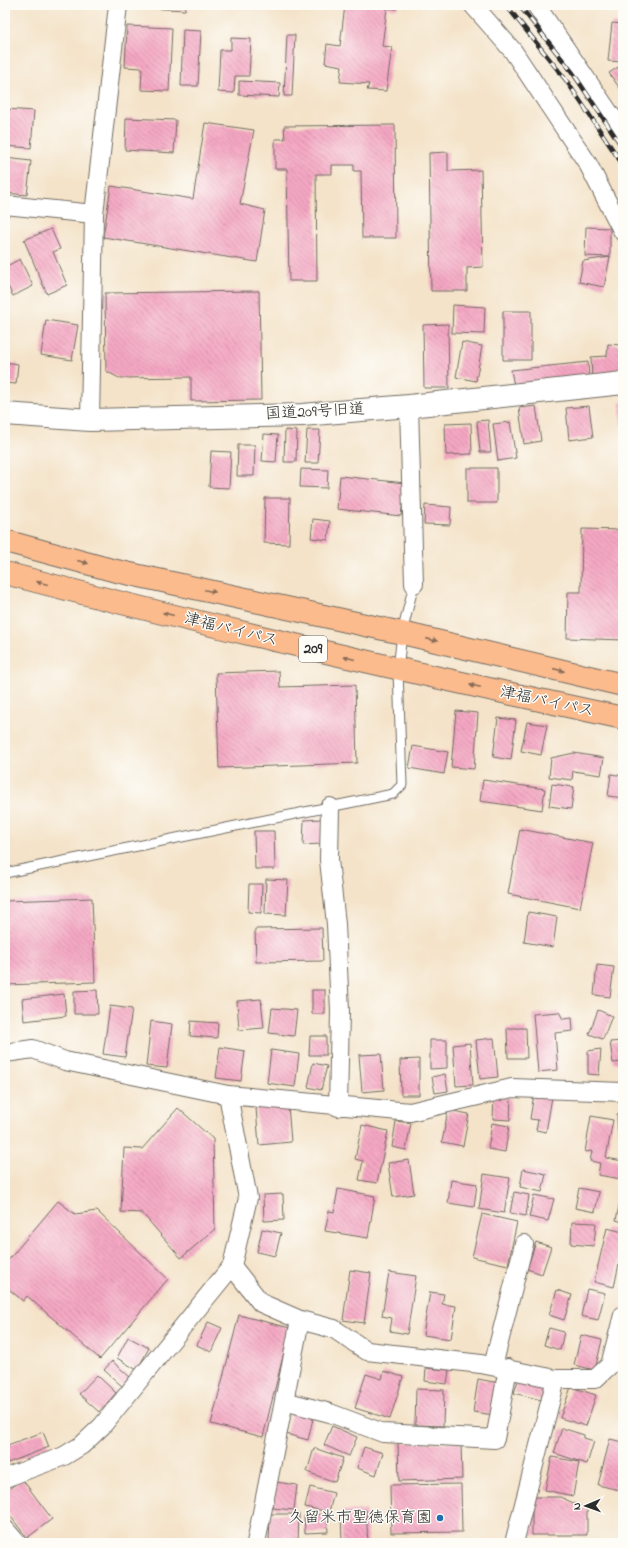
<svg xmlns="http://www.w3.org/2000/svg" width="628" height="1548" viewBox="0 0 628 1548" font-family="'Indie Flower','Klee One',sans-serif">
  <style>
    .building { fill: url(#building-back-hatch) }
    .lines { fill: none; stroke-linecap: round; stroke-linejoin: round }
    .service-casing { stroke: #716b62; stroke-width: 11 }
    .minor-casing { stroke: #716b62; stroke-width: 20 }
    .tertiary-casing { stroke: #716b62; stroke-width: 24 }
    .trunk-casing { stroke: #716b62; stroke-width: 24 }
    .service { stroke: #fff; stroke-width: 9 }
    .minor { stroke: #fff; stroke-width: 18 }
    .tertiary { stroke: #fff; stroke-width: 22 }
    .trunk { stroke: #fbbb8d; stroke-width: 22 }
    .rail-casing { stroke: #2b2b2b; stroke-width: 4.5 }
    .rail { stroke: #fdfcf7; stroke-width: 3; stroke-dasharray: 9; stroke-linecap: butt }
    .oneway { fill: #896c57 }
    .poi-dot { fill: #1f6fb2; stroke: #fdfcf7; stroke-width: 1.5 }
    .labels { text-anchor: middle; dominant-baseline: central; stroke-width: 3; stroke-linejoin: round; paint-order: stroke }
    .shield { fill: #fdfcf7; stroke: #6a6a68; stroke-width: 1 }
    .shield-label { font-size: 15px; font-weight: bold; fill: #2b2b2b }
    .street-label { font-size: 16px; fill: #2b2b2b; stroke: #fdfcf7 }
    .poi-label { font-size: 16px; fill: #2b2b2b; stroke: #fdfcf7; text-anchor: end }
  </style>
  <defs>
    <pattern id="building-back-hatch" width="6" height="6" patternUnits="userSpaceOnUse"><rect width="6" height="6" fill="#f5a7c3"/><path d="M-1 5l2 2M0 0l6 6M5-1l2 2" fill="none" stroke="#c7889f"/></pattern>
  </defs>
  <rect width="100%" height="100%" fill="#fdfcf7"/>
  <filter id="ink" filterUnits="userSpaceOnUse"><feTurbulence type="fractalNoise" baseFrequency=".025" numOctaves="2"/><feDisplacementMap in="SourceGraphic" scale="8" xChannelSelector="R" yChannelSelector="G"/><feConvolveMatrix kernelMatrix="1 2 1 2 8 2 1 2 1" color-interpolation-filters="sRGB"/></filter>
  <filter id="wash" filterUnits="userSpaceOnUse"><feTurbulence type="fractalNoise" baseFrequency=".012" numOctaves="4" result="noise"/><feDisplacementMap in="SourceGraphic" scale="16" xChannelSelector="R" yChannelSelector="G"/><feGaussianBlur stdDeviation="0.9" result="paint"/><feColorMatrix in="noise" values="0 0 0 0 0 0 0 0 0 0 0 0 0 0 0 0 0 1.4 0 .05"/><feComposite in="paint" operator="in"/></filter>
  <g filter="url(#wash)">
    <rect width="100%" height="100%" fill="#f4e3c9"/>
    <g id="blocks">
      <path class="building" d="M 130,5 L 186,5 L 185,10 L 130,7 Z
        M 345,5 L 398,5 L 397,9 L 387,8 L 382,46 L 392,47 L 386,91 L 367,90 L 369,84 L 340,82 L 342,66 L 325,63 L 327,44 L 340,46 Z
        M 612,23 L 623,24 L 623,62 L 608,61 Z
        M 127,26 L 172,28 L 169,91 L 141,90 L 142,68 L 125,67 Z
        M 183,30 L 201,31 L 198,86 L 181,86 Z
        M 287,35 L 295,35 L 292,96 L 284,96 Z
        M 231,38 L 251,39 L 249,76 L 235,76 L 234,93 L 218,92 L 220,50 L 231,50 Z
        M 623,64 L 623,93 L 609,73 Z
        M 239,81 L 280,83 L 279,97 L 239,95 Z
        M 5,109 L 34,111 L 31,148 L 5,146 Z
        M 126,118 L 176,120 L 174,153 L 125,150 Z
        M 205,123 L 254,130 L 240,204 L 265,210 L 257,262 L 103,237 L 111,186 L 193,199 Z
        M 395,125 L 396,238 L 362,238 L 361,171 L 354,171 L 354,165 L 332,165 L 332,174 L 316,174 L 317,281 L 289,281 L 287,169 L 275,169 L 275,139 L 285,139 L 284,126 Z
        M 448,152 L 448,171 L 481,170 L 483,267 L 467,268 L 467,291 L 431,291 L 429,153 Z
        M 5,158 L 31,161 L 27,195 L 5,193 Z
        M 586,227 L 610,228 L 610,257 L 585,256 Z
        M 51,229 L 60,249 L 53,252 L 67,285 L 47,294 L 24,240 Z
        M 610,257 L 604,287 L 579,282 L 583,261 Z
        M 20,259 L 33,286 L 13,296 L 5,281 L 5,267 Z
        M 259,291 L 261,400 L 191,401 L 191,377 L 119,378 L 106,371 L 105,293 Z
        M 453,305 L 485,307 L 484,334 L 452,333 Z
        M 503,311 L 531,311 L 531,360 L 503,360 Z
        M 46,320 L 78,325 L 72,360 L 41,355 Z
        M 448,324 L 449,388 L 424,388 L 423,325 Z
        M 462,342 L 482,346 L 476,381 L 456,377 Z
        M 608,344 L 621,345 L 620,356 L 623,356 L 623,375 L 592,380 L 591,357 L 607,356 Z
        M 5,362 L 18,364 L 16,384 L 5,383 Z
        M 588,362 L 589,378 L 514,386 L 511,370 Z
        M 620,402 L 623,402 L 623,425 L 621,425 Z
        M 536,406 L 541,441 L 524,444 L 519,408 Z
        M 589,406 L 593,437 L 569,440 L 566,408 Z
        M 488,420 L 491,452 L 480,452 L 477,421 Z
        M 510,422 L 516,458 L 498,461 L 493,424 Z
        M 471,423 L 472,454 L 446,455 L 445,424 Z
        M 285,430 L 297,431 L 296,462 L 284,462 Z
        M 307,430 L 320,430 L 318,463 L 305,463 Z
        M 264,434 L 278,435 L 276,462 L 262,461 Z
        M 238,445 L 255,445 L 254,476 L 237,476 Z
        M 211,451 L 231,452 L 229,488 L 209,487 Z
        M 467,468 L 497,468 L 497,503 L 467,503 Z
        M 301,469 L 328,470 L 327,488 L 300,487 Z
        M 340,476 L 405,483 L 401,516 L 337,509 Z
        M 265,498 L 290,498 L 289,544 L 264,543 Z
        M 425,505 L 451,507 L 450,525 L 424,524 Z
        M 313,519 L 330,521 L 328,540 L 311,538 Z
        M 582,529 L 623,530 L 623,640 L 567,638 L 568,592 L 581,592 Z
        M 279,671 L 280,687 L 355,685 L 357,763 L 219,768 L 216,673 Z
        M 456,711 L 478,713 L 474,769 L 451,767 Z
        M 498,718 L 516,720 L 511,760 L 493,757 Z
        M 527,722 L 547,725 L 541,755 L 521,751 Z
        M 413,746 L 448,752 L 444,774 L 409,768 Z
        M 574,753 L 604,758 L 601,775 L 573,771 L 572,780 L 549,777 L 551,758 Z
        M 611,774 L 623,776 L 623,798 L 608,796 Z
        M 483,780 L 545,789 L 542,810 L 480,801 Z
        M 552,784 L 574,787 L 571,809 L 549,806 Z
        M 321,819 L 321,844 L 303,845 L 304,820 Z
        M 520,829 L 593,843 L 580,908 L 508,894 Z
        M 254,831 L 274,831 L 275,869 L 255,869 Z
        M 266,879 L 288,880 L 286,915 L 265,914 Z
        M 249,884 L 262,884 L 261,913 L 248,912 Z
        M 92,898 L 95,982 L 5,985 L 5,901 Z
        M 528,912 L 557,917 L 553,947 L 524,942 Z
        M 322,928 L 323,961 L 256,962 L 255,929 Z
        M 597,965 L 614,967 L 610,997 L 594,995 Z
        M 622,974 L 623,974 L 623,999 L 619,998 Z
        M 97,990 L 98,1014 L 74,1014 L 74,991 Z
        M 312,990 L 325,990 L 325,1014 L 312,1014 Z
        M 64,994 L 66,1016 L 24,1021 L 22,999 Z
        M 261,999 L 264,1028 L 239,1030 L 237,1001 Z
        M 110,1006 L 132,1009 L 125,1057 L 103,1054 Z
        M 272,1008 L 297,1010 L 294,1036 L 269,1033 Z
        M 598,1010 L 612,1016 L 603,1039 L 589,1034 Z
        M 559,1012 L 563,1019 L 572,1018 L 573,1031 L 555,1033 L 558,1070 L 538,1072 L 533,1014 Z
        M 151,1021 L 172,1024 L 167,1068 L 146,1066 Z
        M 191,1021 L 218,1023 L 217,1038 L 190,1036 Z
        M 507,1028 L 526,1028 L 527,1058 L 508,1058 Z
        M 310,1036 L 326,1036 L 326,1055 L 309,1055 Z
        M 494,1038 L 498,1077 L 480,1079 L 476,1040 Z
        M 430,1040 L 447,1040 L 447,1068 L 430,1069 Z
        M 623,1041 L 623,1062 L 613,1063 L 610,1042 Z
        M 470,1043 L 473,1085 L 456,1086 L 453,1045 Z
        M 220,1047 L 245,1051 L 241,1081 L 216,1078 Z
        M 601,1049 L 599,1075 L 588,1074 L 588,1051 Z
        M 271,1050 L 299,1054 L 295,1087 L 267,1083 Z
        M 381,1054 L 384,1090 L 362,1092 L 359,1055 Z
        M 419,1059 L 419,1095 L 401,1095 L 400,1060 Z
        M 313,1063 L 327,1066 L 321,1090 L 308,1087 Z
        M 445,1074 L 448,1091 L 435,1093 L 432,1077 Z
        M 534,1094 L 552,1097 L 546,1132 L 536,1130 L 538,1120 L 530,1119 Z
        M 494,1097 L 511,1098 L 510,1120 L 493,1119 Z
        M 288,1105 L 291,1142 L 259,1145 L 256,1108 Z
        M 178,1108 L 213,1139 L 215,1229 L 181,1258 L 142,1213 L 121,1212 L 124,1148 L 142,1149 Z
        M 448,1110 L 469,1114 L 463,1146 L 442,1142 Z
        M 617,1114 L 623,1114 L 623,1132 L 618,1132 Z
        M 591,1116 L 613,1120 L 606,1158 L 623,1161 L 621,1179 L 598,1175 L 600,1163 L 590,1161 L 592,1151 L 585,1152 Z
        M 396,1121 L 411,1123 L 406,1150 L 392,1147 Z
        M 492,1123 L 509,1126 L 505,1152 L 488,1149 Z
        M 362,1125 L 388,1131 L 377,1183 L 359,1180 L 363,1161 L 355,1159 Z
        M 409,1160 L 414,1194 L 393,1197 L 388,1163 Z
        M 523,1169 L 546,1174 L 542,1192 L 520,1187 Z
        M 484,1174 L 510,1178 L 504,1213 L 479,1209 Z
        M 451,1180 L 477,1184 L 474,1207 L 448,1203 Z
        M 579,1188 L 599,1192 L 595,1212 L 575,1208 Z
        M 338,1189 L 375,1196 L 368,1238 L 325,1231 L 329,1211 L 334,1212 Z
        M 514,1192 L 529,1195 L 526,1216 L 510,1213 Z
        M 283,1194 L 284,1220 L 264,1221 L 263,1195 Z
        M 534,1195 L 554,1199 L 548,1221 L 529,1217 Z
        M 621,1197 L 623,1198 L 623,1222 L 616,1220 Z
        M 58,1201 L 75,1214 L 97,1211 L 168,1279 L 100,1359 L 27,1296 L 23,1301 L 5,1286 L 5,1264 Z
        M 482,1214 L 517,1222 L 508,1265 L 472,1257 Z
        M 572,1222 L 596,1223 L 594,1246 L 571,1244 Z
        M 607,1228 L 623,1232 L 623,1245 L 614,1287 L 594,1282 Z
        M 262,1229 L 281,1233 L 275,1256 L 257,1252 Z
        M 536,1242 L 551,1247 L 542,1274 L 527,1269 Z
        M 350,1270 L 371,1273 L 364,1323 L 343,1320 Z
        M 389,1272 L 416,1276 L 407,1334 L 390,1331 L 392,1318 L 382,1316 Z
        M 587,1289 L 605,1293 L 598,1320 L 581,1316 Z
        M 557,1290 L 572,1295 L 564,1320 L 549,1315 Z
        M 430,1292 L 444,1294 L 442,1304 L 456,1306 L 451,1339 L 423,1335 Z
        M 239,1315 L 290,1328 L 263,1437 L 211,1424 Z
        M 208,1322 L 222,1328 L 211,1352 L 197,1345 Z
        M 549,1328 L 564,1332 L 560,1350 L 544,1345 Z
        M 581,1335 L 602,1340 L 595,1370 L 574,1365 Z
        M 128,1337 L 149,1348 L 137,1370 L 117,1358 Z
        M 112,1361 L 131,1378 L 123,1387 L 104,1370 Z
        M 426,1368 L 449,1370 L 447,1384 L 425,1381 Z
        M 384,1371 L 403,1377 L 390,1419 L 355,1408 L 366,1374 L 382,1379 Z
        M 97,1375 L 116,1393 L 99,1412 L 79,1394 Z
        M 519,1377 L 545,1384 L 541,1400 L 514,1393 Z
        M 478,1379 L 499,1383 L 494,1415 L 473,1412 Z
        M 571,1387 L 596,1395 L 586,1426 L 560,1418 Z
        M 416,1389 L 444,1390 L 443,1426 L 415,1425 Z
        M 293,1405 L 315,1410 L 308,1440 L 286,1434 Z
        M 332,1426 L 357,1437 L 349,1456 L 324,1445 Z
        M 562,1428 L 584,1435 L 584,1438 L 594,1441 L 587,1464 L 554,1453 Z
        M 43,1432 L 49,1447 L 8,1463 L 5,1456 L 5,1446 Z
        M 610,1439 L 623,1442 L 623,1491 L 598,1485 Z
        M 461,1442 L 462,1479 L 399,1481 L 398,1443 Z
        M 364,1447 L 383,1453 L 376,1475 L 357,1468 Z
        M 314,1448 L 343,1458 L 335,1482 L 307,1472 Z
        M 552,1457 L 579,1462 L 573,1496 L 545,1490 Z
        M 22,1479 L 52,1519 L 27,1538 L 5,1509 L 5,1492 Z
        M 276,1482 L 297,1485 L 294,1510 L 273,1508 Z
        M 461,1484 L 462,1532 L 391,1533 L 390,1485 Z
        M 310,1487 L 334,1493 L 329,1512 L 305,1507 Z
        M 532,1497 L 560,1497 L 587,1509 L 587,1535 L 532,1535 Z
        M 366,1510 L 368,1543 L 342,1543 L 341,1511 Z
        M 270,1514 L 299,1514 L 298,1543 L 269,1543 Z
        M 327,1514 L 328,1532 L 305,1533 L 304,1516 Z"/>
    </g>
  </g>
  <g filter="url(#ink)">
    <use href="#blocks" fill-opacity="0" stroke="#716b62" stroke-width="1"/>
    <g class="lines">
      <defs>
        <path id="service" d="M 5,873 L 393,794 L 402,785 L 398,670 L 402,633 L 414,584"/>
        <path id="minor" d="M 473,5 L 513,51 L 588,164 L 623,232
          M 536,5 L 623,133
          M 5,205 L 94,214
          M 409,406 L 414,584
          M 90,420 L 94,214 L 118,5
          M 330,807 L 329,860 L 336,924 L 340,1011 L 338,1107
          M 5,1053 L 33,1049 L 65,1061 L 228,1095 L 410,1112 L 512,1088 L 623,1092
          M 232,1266 L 261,1303 L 300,1320 L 334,1329 L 367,1351 L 481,1364 L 556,1379 L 595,1379 L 610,1365 L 623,1315
          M 493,1366 L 524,1244
          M 284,1401 L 330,1413 L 383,1433 L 495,1439 L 508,1368
          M 5,1478 L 64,1456 L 82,1445 L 102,1426 L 232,1266 L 248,1198 L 228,1095
          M 5,1529 L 17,1543
          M 256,1543 L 300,1320
          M 514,1543 L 556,1379"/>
        <path id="tertiary" d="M 5,414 L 90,420 L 302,415 L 409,406 L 623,383"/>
        <path id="trunk" d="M 5,541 L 112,570 L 402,633 L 623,685
          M 5,573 C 210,627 416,674 623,718"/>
      </defs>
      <use href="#service" class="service-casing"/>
      <use href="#minor" class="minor-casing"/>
      <use href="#tertiary" class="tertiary-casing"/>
      <use href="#trunk" class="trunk-casing"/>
      <use href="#service" class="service"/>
      <use href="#minor" class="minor"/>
      <use href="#tertiary" class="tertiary"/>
      <use href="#trunk" class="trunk"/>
      <defs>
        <path id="rail" d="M 506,5 L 566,80 L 623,165
          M 519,5 L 573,73 L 623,148"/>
      </defs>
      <use href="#rail" class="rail-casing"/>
      <use href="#rail" class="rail"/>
    </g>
    <defs><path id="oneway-solid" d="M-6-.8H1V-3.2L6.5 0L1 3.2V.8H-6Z"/></defs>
    <g class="oneway">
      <use href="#oneway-solid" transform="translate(83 562) rotate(15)"/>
      <use href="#oneway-solid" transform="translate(42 583) rotate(-165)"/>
      <use href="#oneway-solid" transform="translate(210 591) rotate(12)"/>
      <use href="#oneway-solid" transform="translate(168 614) rotate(-166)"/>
      <use href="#oneway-solid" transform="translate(432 640) rotate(13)"/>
      <use href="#oneway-solid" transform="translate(349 658) rotate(-166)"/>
      <use href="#oneway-solid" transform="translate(559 670) rotate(13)"/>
      <use href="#oneway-solid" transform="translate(475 686) rotate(-168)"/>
    </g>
  </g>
  <circle class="poi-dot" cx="440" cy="1518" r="4"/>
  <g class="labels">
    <rect class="shield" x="299" y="636" width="28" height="26" rx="3"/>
    <g class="shield-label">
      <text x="313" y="649">209</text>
    </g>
    <g class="street-label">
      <text transform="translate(315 412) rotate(-3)">国道209号旧道</text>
      <text transform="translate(231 630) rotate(14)">津福バイパス</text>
      <text transform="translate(547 702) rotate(12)">津福バイパス</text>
    </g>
    <g class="poi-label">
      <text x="432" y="1518">久留米市聖徳保育園</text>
    </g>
  </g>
  <rect width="628" height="1548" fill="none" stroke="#fdfcf7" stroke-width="20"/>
  <g transform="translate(586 1506) rotate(268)" stroke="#fdfcf7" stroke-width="3" paint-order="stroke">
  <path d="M0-3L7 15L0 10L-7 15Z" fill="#2b2b2b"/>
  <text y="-6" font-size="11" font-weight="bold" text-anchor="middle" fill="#2b2b2b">N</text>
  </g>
</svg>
